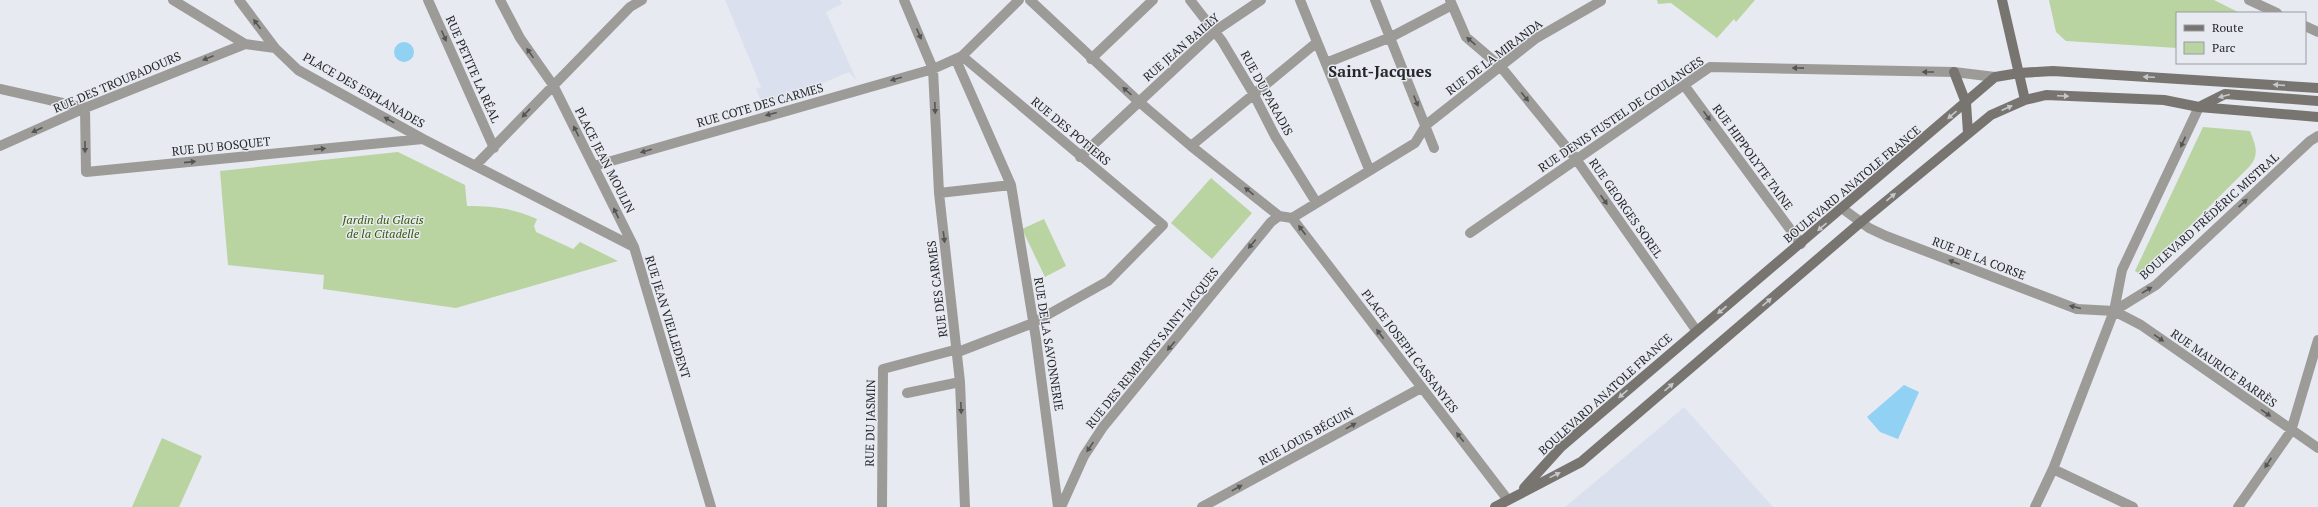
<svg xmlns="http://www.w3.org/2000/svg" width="2318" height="507" viewBox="0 0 2318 507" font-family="'PT Serif',serif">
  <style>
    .built { fill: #dbe0ef }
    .green { fill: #b9d3a1 }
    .water { fill: #91d1f3 }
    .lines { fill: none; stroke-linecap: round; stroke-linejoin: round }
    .street { stroke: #9d9b98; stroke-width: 10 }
    .secondary { stroke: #787571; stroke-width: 10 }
    .oneway { fill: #565556 }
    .oneway2 { fill: #c6c7cb }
    .labels { text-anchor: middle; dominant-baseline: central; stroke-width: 3; stroke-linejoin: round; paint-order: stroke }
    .street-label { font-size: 12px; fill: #26272a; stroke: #e7eaf1 }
    .park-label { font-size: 12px; font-style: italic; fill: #365705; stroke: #e7eaf1 }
    .district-label { font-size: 16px; font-weight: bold; fill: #26272a; stroke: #e7eaf1 }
  </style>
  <rect width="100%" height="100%" fill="#e7eaf1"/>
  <path class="built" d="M 725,0 L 840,0 L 842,4 L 826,12 L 857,81 L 849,72 L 764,108 L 756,89 L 761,87 Z
    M 1684,407 L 1773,507 L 1565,507 L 1676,414 Z"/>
  <path class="green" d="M 1657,0 L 1755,0 L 1736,22 L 1734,19 L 1717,38 L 1671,3 L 1658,4 Z
    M 2049,0 L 2214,0 L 2240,13 L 2177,13 L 2177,48 L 2066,41 L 2056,32 Z
    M 2203,127 L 2250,131 C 2255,144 2260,154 2250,166 L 2141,275 L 2135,271 Z
    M 398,152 L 465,185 L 467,206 C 492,206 513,208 537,219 L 534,226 L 536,232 L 573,249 L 580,242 L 618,261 L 456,308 L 323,289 L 324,275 L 228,265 L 220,171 Z
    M 1211,178 L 1252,213 L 1212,259 L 1171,223 Z
    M 1044,219 L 1066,266 L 1045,277 L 1022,229 Z
    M 162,438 L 202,456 L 179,507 L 132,507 Z"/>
  <path class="water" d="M394 52a10 10 0 1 1 20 0a10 10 0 1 1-20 0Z
    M 1904,385 L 1919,392 L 1898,439 L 1880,432 L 1867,417 Z"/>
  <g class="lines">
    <path class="street" d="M 173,0 L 245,44 L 275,48
      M 239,0 L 275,48 L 298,70 L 423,139 L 634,247
      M 428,0 L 494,148
      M 500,0 L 520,38 L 553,85 L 634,247 L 711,507
      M 904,0 L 933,69 L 939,193 L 960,382 L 965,507
      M 1030,0 L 1138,101 L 1191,146 L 1279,216 L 1292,218 L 1415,143 L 1426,125 L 1535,39 L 1601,1
      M 1190,0 L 1222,41 L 1253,93 L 1275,136 L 1316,202
      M 1300,0 L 1369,169
      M 1375,0 L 1434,148
      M 1450,0 L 1466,37 L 1501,67 L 1576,159 L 1696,330
      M 2249,0 L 2277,13
      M 2305,26 L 2318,32
      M 1091,59 L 1153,0
      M 1326,63 L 1391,37 L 1452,5
      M 1684,85 L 1801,244
      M 0,89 L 85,108 L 86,172 L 423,139
      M 0,146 L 85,108 L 245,44
      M 1191,146 L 1316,43
      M 1080,157 L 1215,31 L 1261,0
      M 475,166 L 630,7 L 642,0
      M 594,166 L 933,69 L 962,56 L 1019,0
      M 1011,185 L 1036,339 L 1058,507
      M 939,193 L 1011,185 L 956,60
      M 1843,209 L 1869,228 L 1886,236 L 2077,309 L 2114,311 L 2141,325 L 2318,448
      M 1292,218 L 1508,500
      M 1470,233 L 1710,67 L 1954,72 L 1995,77
      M 2114,311 L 2156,285 L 2310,141 L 2318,136
      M 958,352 L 1033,323 L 1108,281 L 1163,225 L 962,56
      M 907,393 L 960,382
      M 2053,469 L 2133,507
      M 882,507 L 883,369 L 958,349
      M 1061,507 L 1084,456 L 1103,427 L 1271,222 L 1279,216
      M 1202,507 L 1421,388
      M 2035,507 L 2053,469 L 2114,311 L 2122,270 L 2199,107
      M 2238,507 L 2291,431 L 2318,340"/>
    <path class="secondary" d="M 2002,0 L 2025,100
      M 1954,72 L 1966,103 L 1968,133
      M 2199,107 L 2225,94 L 2318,101
      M 1524,488 L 1561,447 L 1995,77 L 2019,73 L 2053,71 L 2318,88
      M 1495,507 L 1581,462 L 1861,222 L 1991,115 L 2025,100 L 2046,95 L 2164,100 L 2199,107 L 2318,117"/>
  </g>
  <defs><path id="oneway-solid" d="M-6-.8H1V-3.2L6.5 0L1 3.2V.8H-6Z"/></defs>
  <g class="oneway">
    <use href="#oneway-solid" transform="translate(257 24) rotate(-127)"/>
    <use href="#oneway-solid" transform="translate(919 34) rotate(67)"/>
    <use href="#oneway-solid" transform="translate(444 36) rotate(66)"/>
    <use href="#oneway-solid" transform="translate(1471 41) rotate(-139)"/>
    <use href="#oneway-solid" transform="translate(530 53) rotate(-125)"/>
    <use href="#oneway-solid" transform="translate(208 58) rotate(158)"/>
    <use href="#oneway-solid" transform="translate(1798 68) rotate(-179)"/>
    <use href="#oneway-solid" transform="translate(1928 72) rotate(-180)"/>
    <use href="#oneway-solid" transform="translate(896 79) rotate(164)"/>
    <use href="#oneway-solid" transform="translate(1127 91) rotate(-138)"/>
    <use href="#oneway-solid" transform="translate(1525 97) rotate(51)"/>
    <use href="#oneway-solid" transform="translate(1416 101) rotate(68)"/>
    <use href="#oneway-solid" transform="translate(935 108) rotate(88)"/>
    <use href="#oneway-solid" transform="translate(526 113) rotate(133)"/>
    <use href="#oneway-solid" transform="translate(771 114) rotate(165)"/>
    <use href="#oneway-solid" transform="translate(1707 116) rotate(54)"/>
    <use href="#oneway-solid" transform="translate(389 120) rotate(-151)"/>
    <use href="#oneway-solid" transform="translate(37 130) rotate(156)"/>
    <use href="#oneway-solid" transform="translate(576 131) rotate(-117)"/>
    <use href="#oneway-solid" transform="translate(2183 142) rotate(115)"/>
    <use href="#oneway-solid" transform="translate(85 147) rotate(90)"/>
    <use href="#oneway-solid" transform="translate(320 149) rotate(-6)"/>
    <use href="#oneway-solid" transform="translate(646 151) rotate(164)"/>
    <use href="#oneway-solid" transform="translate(190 162) rotate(-6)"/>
    <use href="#oneway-solid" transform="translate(1249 191) rotate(-141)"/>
    <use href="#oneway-solid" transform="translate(1604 200) rotate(55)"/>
    <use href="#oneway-solid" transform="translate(2243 203) rotate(-43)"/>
    <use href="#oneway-solid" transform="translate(616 213) rotate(-116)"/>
    <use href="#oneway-solid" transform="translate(1302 230) rotate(-127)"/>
    <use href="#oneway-solid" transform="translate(944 237) rotate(83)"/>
    <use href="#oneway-solid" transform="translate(1252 244) rotate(130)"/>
    <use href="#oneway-solid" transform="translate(1954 262) rotate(-159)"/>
    <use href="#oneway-solid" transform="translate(2147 290) rotate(-31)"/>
    <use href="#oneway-solid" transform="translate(2075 307) rotate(-166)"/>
    <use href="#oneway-solid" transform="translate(1380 334) rotate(-127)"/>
    <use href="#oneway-solid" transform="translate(2159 338) rotate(35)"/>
    <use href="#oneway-solid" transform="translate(1171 346) rotate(130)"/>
    <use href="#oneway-solid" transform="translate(961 408) rotate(88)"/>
    <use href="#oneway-solid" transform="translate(2266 413) rotate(35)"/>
    <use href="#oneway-solid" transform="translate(1351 426) rotate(-29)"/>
    <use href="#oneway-solid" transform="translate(1460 437) rotate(-128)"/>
    <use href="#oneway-solid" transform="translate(1090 447) rotate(124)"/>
    <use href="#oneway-solid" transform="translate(2268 463) rotate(124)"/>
    <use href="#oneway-solid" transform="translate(1237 488) rotate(-29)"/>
  </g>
  <g class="oneway2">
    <use href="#oneway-solid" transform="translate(2149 77) rotate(-177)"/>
    <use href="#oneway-solid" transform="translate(2279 85) rotate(-176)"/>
    <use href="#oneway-solid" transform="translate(2063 96) rotate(2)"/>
    <use href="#oneway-solid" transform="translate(2224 96) rotate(165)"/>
    <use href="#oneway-solid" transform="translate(2007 108) rotate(-24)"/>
    <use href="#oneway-solid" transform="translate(1952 115) rotate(139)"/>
    <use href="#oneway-solid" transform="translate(1891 197) rotate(-40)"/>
    <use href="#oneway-solid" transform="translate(1822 227) rotate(139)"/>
    <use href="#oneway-solid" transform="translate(1767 302) rotate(-41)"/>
    <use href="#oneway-solid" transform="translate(1722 310) rotate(141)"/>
    <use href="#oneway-solid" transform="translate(1669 387) rotate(-41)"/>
    <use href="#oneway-solid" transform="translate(1623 394) rotate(139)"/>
    <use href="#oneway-solid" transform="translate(1555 475) rotate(-26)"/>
  </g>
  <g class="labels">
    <g class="street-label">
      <text transform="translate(1181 47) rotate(-41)">RUE JEAN BAILLY</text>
      <text transform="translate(1494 57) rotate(-37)">RUE DE LA MIRANDA</text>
      <text transform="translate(473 69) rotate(66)">RUE PETITE LA RÉAL</text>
      <text transform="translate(117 82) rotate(-23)">RUE DES TROUBADOURS</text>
      <text transform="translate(364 90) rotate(30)">PLACE DES ESPLANADES</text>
      <text transform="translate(1267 93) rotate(61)">RUE DU PARADIS</text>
      <text transform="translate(760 105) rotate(-16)">RUE COTE DES CARMES</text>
      <text transform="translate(1621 114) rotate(-34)">RUE DENIS FUSTEL DE COULANGES</text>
      <text transform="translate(1071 131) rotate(40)">RUE DES POTIERS</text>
      <text transform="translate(221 146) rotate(-6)">RUE DU BOSQUET</text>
      <text transform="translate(1753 157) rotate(54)">RUE HIPPOLYTE TAINE</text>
      <text transform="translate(605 160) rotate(63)">PLACE JEAN MOULIN</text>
      <text transform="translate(1852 184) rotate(-40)">BOULEVARD ANATOLE FRANCE</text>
      <text transform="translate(1626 208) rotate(55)">RUE GEORGES SOREL</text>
      <text transform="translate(2209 216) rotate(-42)">BOULEVARD FRÉDÉRIC MISTRAL</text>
      <text transform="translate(1979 258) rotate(21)">RUE DE LA CORSE</text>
      <text transform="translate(937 289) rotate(-97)">RUE DES CARMES</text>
      <text transform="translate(668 317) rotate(73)">RUE JEAN VIELLEDENT</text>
      <text transform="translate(1049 344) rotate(81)">RUE DE LA SAVONNERIE</text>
      <text transform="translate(1152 348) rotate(-51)">RUE DES REMPARTS SAINT-JACQUES</text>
      <text transform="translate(1410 351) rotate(53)">PLACE JOSEPH CASSANYES</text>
      <text transform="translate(2224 368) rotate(35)">RUE MAURICE BARRÈS</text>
      <text transform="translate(1605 394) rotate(-42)">BOULEVARD ANATOLE FRANCE</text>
      <text transform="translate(870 423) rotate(-89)">RUE DU JASMIN</text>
      <text transform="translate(1306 436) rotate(-29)">RUE LOUIS BÉGUIN</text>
    </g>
    <g class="park-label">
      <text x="383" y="219">Jardin du Glacis<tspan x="383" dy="14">de la Citadelle</tspan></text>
    </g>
    <g class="district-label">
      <text x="1380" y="71">Saint-Jacques</text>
    </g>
  </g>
  <rect x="2176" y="12" width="130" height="52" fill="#e7eaf1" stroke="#9a9ca1"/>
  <rect x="2184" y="25" width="20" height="6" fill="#787571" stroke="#9a9ca1"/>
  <text x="2212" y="32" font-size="12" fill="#26272a">Route</text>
  <rect x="2184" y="42" width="20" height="12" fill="#b9d3a1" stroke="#9a9ca1"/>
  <text x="2212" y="52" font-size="12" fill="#26272a">Parc</text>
</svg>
